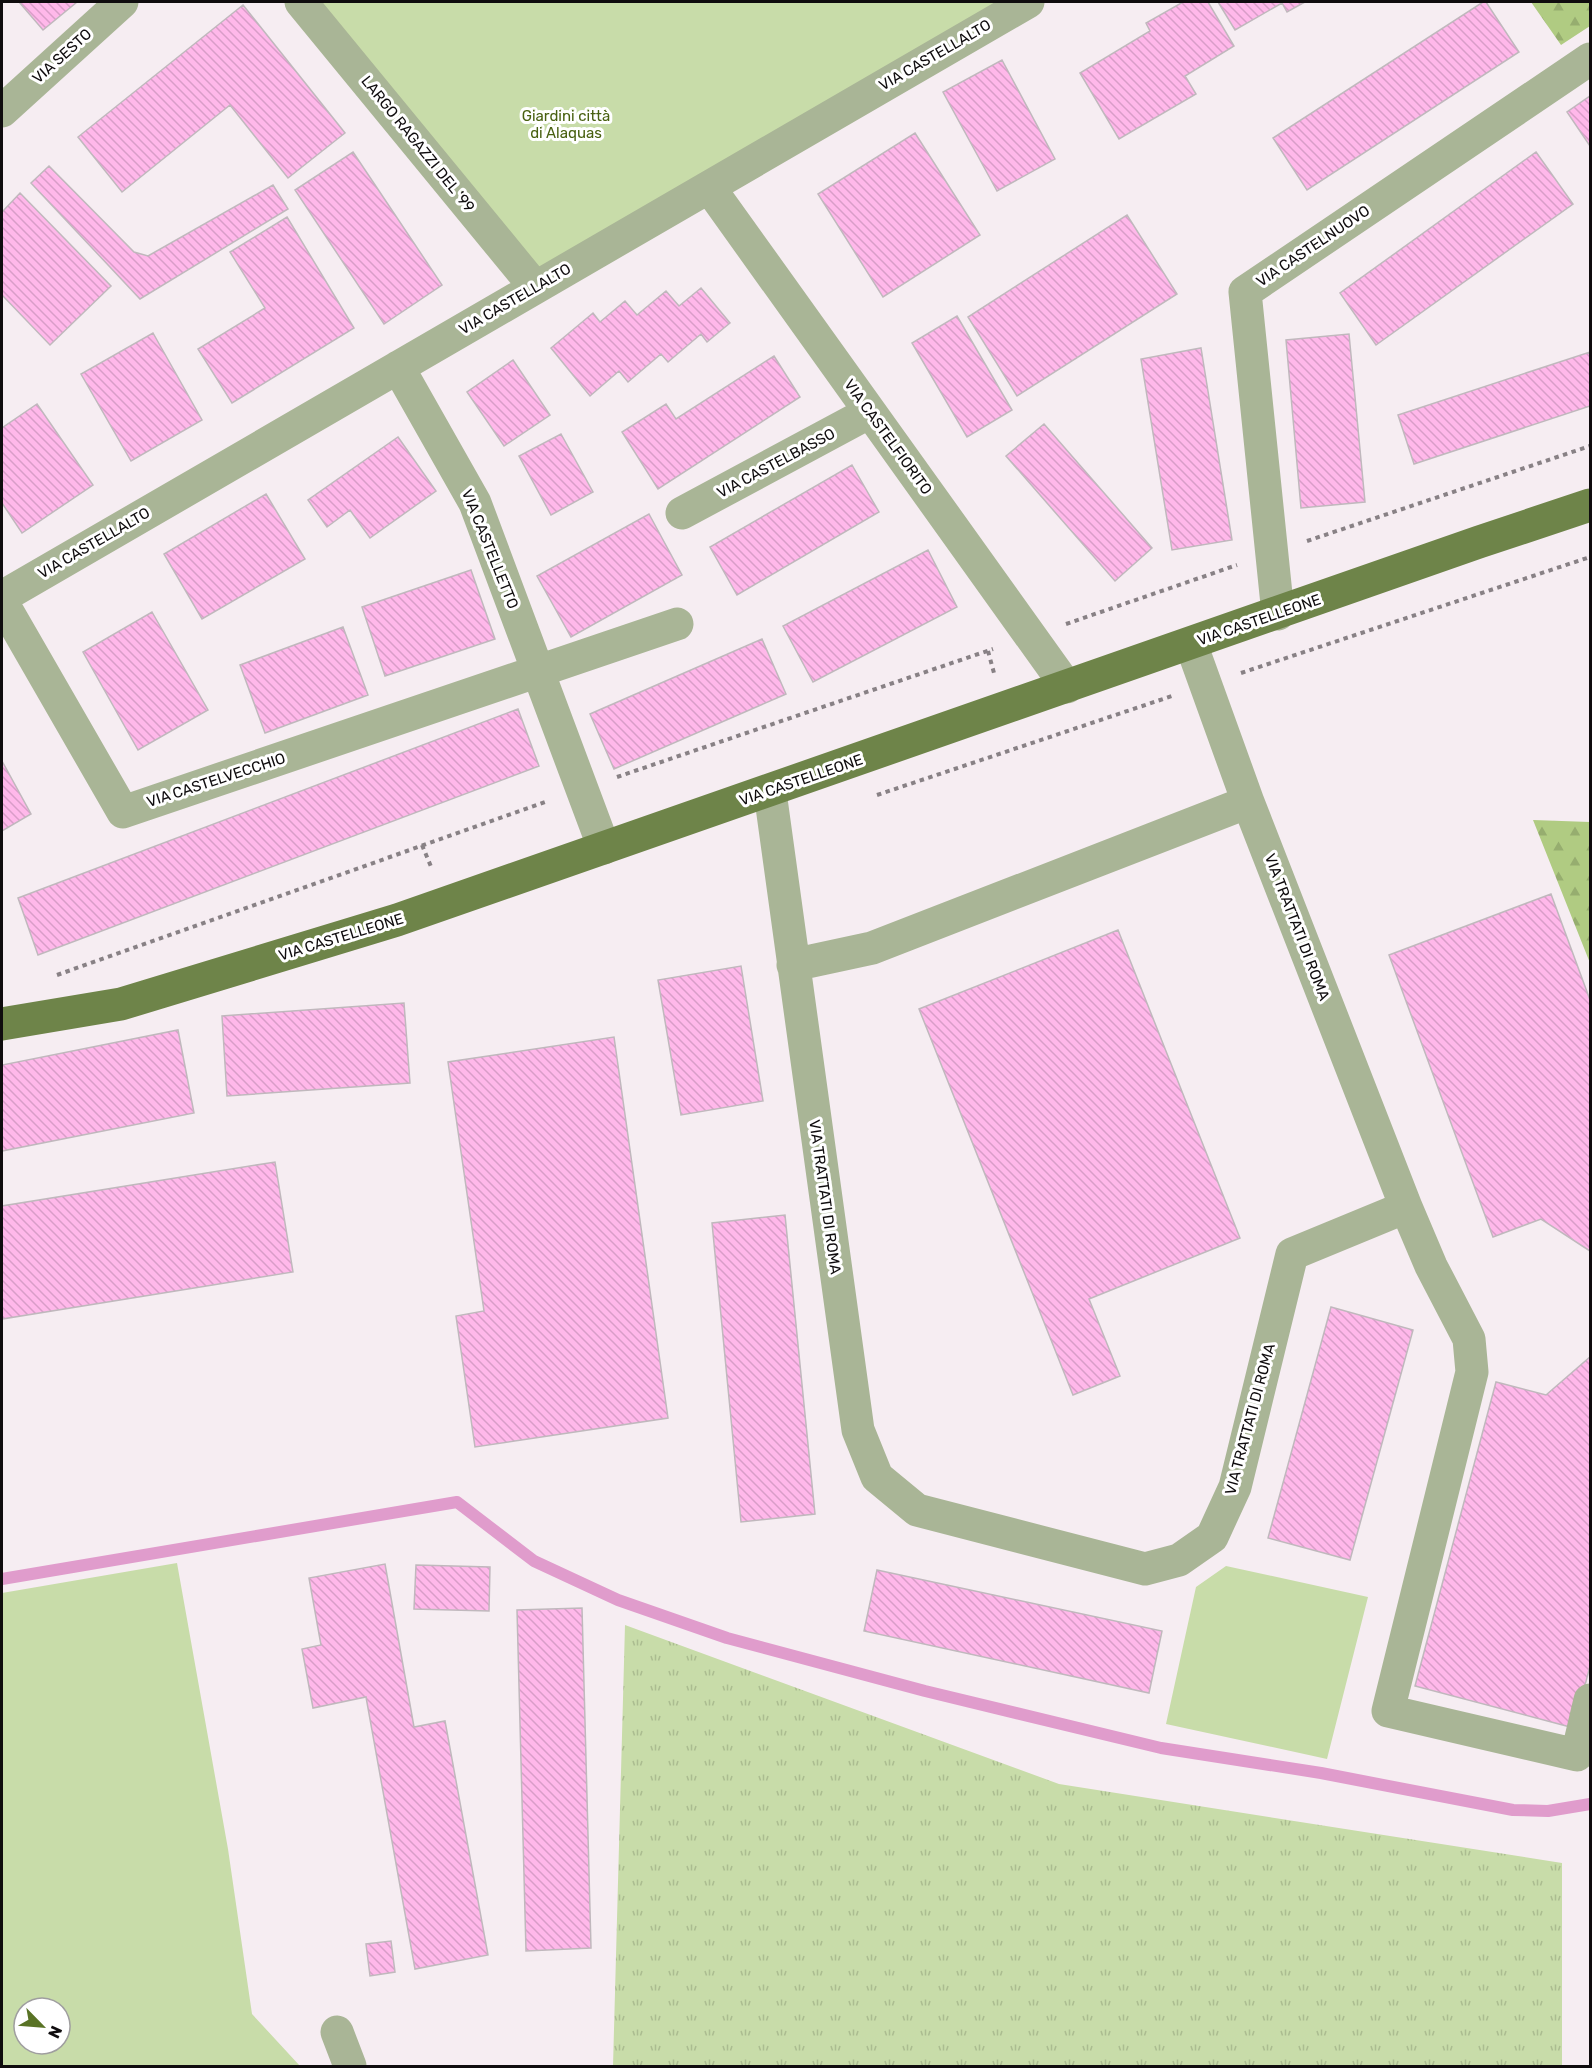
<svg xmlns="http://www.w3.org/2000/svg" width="1592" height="2068" viewBox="0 0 1592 2068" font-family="Rubik,sans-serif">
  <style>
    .grass { fill: url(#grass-tufts) }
    .forest { fill: url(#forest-firs) }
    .green { fill: #c8dca9; fill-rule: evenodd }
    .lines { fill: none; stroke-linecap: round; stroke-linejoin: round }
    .stream { stroke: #e09ccc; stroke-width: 12 }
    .building { fill: url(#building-back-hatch); stroke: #c0b8bd; stroke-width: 1.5 }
    .path { stroke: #888185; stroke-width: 4; stroke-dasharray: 4.5 4.5; stroke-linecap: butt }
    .minor { stroke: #a9b596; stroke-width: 33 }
    .major { stroke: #6e8449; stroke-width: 33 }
    .labels { text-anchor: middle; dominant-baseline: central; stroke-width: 6; stroke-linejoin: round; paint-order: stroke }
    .street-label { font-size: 15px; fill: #0f0c0e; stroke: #fff }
    .park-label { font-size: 15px; fill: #486010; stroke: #fff }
  </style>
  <defs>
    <pattern id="grass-tufts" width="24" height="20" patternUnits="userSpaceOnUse" patternTransform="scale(1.5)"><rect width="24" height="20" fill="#c8dca9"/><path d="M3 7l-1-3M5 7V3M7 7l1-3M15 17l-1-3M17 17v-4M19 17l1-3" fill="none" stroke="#abbc90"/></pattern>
    <pattern id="forest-firs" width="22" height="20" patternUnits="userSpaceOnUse" patternTransform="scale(1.5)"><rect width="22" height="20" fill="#b0cb82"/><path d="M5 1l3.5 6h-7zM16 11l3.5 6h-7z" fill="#96ad6f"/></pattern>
    <pattern id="building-back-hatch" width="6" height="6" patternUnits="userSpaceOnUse" patternTransform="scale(1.5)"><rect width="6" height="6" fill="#ffb8ea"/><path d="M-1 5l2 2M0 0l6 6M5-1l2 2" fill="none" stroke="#d99dc8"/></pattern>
  </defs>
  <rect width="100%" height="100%" fill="#f6edf2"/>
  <path class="grass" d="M 625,1625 L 1059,1784 L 1562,1863 L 1562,2066 L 613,2066 Z"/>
  <path class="forest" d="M 1531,2 L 1590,2 L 1590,26 L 1561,45 Z
    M 1533,820 L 1590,822 L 1590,963 Z"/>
  <path class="green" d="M 308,2 L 1030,2 L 535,283 Z
    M 177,1563 L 228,1849 L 252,2014 L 300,2066 L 2,2066 L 2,1593 ZM 24,2008 L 60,2008 L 60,2044 L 24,2044 Z
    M 1226,1566 L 1368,1597 L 1327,1759 L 1166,1724 L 1196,1587 Z"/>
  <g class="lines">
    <path class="stream" d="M 2,1579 L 457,1502 L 534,1561 L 618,1600 L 727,1638 L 925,1691 L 1161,1748 L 1321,1773 L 1513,1810 L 1548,1811 L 1590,1804"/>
  </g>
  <path class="building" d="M 19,2 L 77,2 L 43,30 Z
    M 1183,2 L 1208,2 L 1234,46 L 1185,76 L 1196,94 L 1119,139 L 1080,73 L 1150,31 L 1146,23 Z
    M 1218,2 L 1305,2 L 1287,12 L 1282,3 L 1235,30 Z
    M 1483,2 L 1486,2 L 1519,52 L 1307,190 L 1273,138 Z
    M 243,5 L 345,133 L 288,178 L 230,105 L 122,192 L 78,137 Z
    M 1002,60 L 1055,159 L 997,191 L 943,92 Z
    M 1590,96 L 1590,146 L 1567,112 Z
    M 915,133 L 980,235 L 883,297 L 818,194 Z
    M 353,152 L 442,285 L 384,324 L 295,190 Z
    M 1536,152 L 1573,204 L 1376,345 L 1340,293 Z
    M 49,166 L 134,252 L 148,256 L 273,185 L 288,209 L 140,299 L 31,183 Z
    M 20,193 L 111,286 L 50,345 L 2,295 L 2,212 Z
    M 1127,215 L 1177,294 L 1017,396 L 968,317 Z
    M 287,217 L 354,328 L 232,403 L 198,349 L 265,308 L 230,252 Z
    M 701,288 L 730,323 L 707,342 L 701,334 L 668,362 L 661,354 L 628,382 L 619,371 L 590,396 L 551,348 L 593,313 L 600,322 L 625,301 L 637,315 L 666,291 L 679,306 Z
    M 957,316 L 1012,410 L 967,437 L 912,343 Z
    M 153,333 L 202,420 L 131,461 L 81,374 Z
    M 1349,334 L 1365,502 L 1301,508 L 1286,340 Z
    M 1201,348 L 1232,540 L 1172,550 L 1141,359 Z
    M 1590,352 L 1590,406 L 1414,464 L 1398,415 Z
    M 774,356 L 800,397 L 658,489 L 622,432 L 666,404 L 676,419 Z
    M 513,360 L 550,415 L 504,446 L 467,392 Z
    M 37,404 L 93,485 L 22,533 L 2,503 L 2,428 Z
    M 1044,424 L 1152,548 L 1115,581 L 1006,456 Z
    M 561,434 L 593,492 L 551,515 L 519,456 Z
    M 398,437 L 436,491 L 370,538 L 350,510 L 327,527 L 308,500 Z
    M 852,465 L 879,512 L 737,595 L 710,547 Z
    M 266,494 L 305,559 L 202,619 L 164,554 Z
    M 649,514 L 682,575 L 571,637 L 537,576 Z
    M 928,550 L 957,607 L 813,682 L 783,626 Z
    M 471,570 L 495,639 L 385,676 L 362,607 Z
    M 152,612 L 208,710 L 138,750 L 83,652 Z
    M 343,627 L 368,695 L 265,733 L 240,665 Z
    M 762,639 L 786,694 L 614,769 L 590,714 Z
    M 518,709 L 539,766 L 38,955 L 18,898 Z
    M 2,761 L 31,814 L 2,831 Z
    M 1551,894 L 1590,1000 L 1590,1251 L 1541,1219 L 1493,1237 L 1389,955 Z
    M 1118,930 L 1240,1238 L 1089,1299 L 1120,1376 L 1073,1395 L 919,1009 Z
    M 741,966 L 763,1101 L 681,1115 L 658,980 Z
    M 404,1003 L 410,1083 L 227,1096 L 222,1016 Z
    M 178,1030 L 194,1113 L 2,1151 L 2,1065 Z
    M 614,1037 L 668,1418 L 475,1447 L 456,1316 L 484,1311 L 448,1062 Z
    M 275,1162 L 293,1272 L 2,1319 L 2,1206 Z
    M 785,1215 L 815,1514 L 741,1522 L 712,1223 Z
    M 1331,1307 L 1413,1330 L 1350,1560 L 1268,1538 Z
    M 1590,1357 L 1590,1666 L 1574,1728 L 1415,1686 L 1496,1382 L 1546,1395 Z
    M 385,1564 L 414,1727 L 445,1721 L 488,1955 L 415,1969 L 366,1697 L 313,1708 L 302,1649 L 321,1645 L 309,1578 Z
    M 416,1565 L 490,1567 L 489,1611 L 414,1609 Z
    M 877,1570 L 1162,1631 L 1149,1693 L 864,1631 Z
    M 582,1608 L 591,1948 L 526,1951 L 517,1610 Z
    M 391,1941 L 395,1972 L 370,1976 L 366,1944 Z"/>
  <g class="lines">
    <path class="path" d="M 1307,541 L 1590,446
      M 1066,624 L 1237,565
      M 988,651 L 994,673
      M 1241,673 L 1590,557
      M 617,777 L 993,649
      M 877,795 L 1172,696
      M 422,845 L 432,869
      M 57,975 L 548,801"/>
    <path class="minor" d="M 301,2 L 535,287
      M 2,111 L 122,2
      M 709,187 L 1067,687
      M 398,367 L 475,503 L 604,848
      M 682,513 L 870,412
      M 2,597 L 1028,2
      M 2,602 L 123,812 L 677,624
      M 1278,614 L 1245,292 L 1590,59
      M 770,792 L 858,1430 L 877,1477 L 917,1510 L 1145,1569 L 1179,1560 L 1212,1537 L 1235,1487 L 1292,1254 L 1406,1207 L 1248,802 L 1191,644
      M 793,965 L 872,948 L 1248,802
      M 1406,1207 L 1431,1266 L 1469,1339 L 1472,1372 L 1388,1711 L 1577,1755 L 1590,1700
      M 337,2032 L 350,2066"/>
    <path class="major" d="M 2,1024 L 121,1004 L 397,920 L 1479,542 L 1590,505"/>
  </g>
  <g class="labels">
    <g class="street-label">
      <text transform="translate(935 55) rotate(-30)">VIA CASTELLALTO</text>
      <text transform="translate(62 56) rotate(-42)">VIA SESTO</text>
      <text transform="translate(418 144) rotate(51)">LARGO RAGAZZI DEL '99</text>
      <text transform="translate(1313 246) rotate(-34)">VIA CASTELNUOVO</text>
      <text transform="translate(515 299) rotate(-30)">VIA CASTELLALTO</text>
      <text transform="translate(888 437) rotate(54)">VIA CASTELFIORITO</text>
      <text transform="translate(776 463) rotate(-28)">VIA CASTELBASSO</text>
      <text transform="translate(94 543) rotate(-30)">VIA CASTELLALTO</text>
      <text transform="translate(490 549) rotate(68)">VIA CASTELLETTO</text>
      <text transform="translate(1259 620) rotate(-19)">VIA CASTELLEONE</text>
      <text transform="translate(216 780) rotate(-18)">VIA CASTELVECCHIO</text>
      <text transform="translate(801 780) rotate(-19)">VIA CASTELLEONE</text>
      <text transform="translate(1297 927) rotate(69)">VIA TRATTATI DI ROMA</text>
      <text transform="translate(341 937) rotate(-17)">VIA CASTELLEONE</text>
      <text transform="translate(825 1197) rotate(82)">VIA TRATTATI DI ROMA</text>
      <text transform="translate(1250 1419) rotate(-75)">VIA TRATTATI DI ROMA</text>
    </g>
    <g class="park-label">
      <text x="566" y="116">Giardini città<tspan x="566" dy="17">di Alaquas</tspan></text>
    </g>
  </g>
  <rect width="1592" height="2068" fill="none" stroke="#0f0c0e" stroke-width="6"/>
  <g transform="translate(42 2026) rotate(115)"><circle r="28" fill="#ffffff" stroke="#9f9e9f" stroke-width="1.5"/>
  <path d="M0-4.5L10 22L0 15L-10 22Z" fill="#597325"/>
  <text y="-9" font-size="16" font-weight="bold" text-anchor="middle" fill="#0f0c0e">N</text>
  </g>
</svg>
